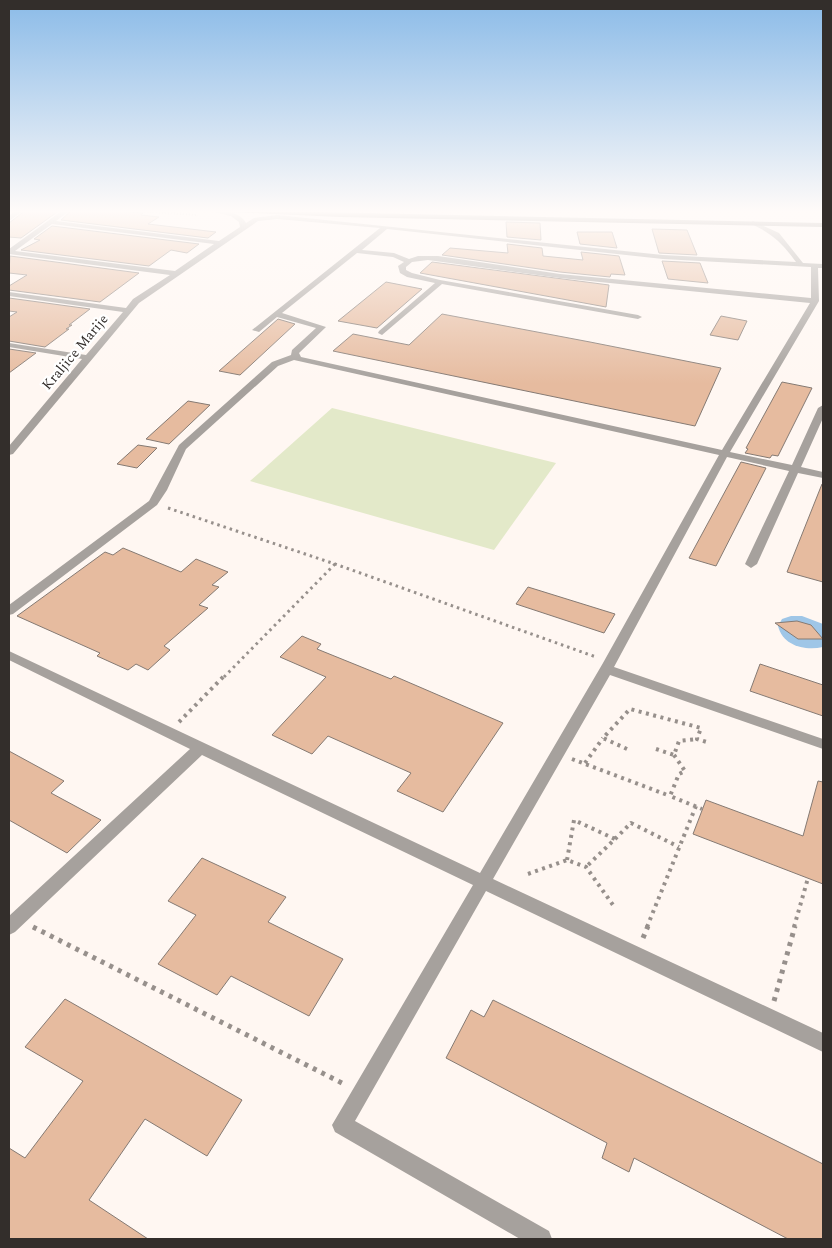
<svg xmlns="http://www.w3.org/2000/svg" width="832" height="1248" viewBox="0 0 832 1248" font-family="Spectral,serif">
  <style>
    .green { fill: #e3e9c9 }
    .water { fill: #9fc6e7 }
    .building { fill: #e6bb9f; stroke: #857a73 }
    .lines { fill: none; stroke-linecap: round; stroke-linejoin: round }
    .path-far3 { stroke: #97908c; stroke-width: 2; stroke-dasharray: 1 2; stroke-linecap: butt }
    .path-far2 { stroke: #97908c; stroke-width: 3; stroke-dasharray: 2.5 4; stroke-linecap: butt }
    .path-far1 { stroke: #97908c; stroke-width: 4; stroke-dasharray: 3 4.5; stroke-linecap: butt }
    .path { stroke: #97908c; stroke-width: 5; stroke-dasharray: 4 5.5; stroke-linecap: butt }
    .minor { fill: #a6a19d; fill-rule: evenodd }
    .major { fill: #625b54; fill-rule: evenodd }
    .labels { text-anchor: middle; dominant-baseline: central; stroke-width: 4.5; stroke-linejoin: round; paint-order: stroke }
    .far-street-label { font-size: 14px; fill: #332e2b; stroke: #fff }
  </style>
  <rect width="100%" height="100%" fill="#fff7f2"/>
  <path class="green" d="M 332,408 L 556,463 L 494,550 L 250,481 Z"/>
  <path class="water" d="M 791,616 L 802,616 L 823,624 L 823,647 C 805,651 783,646 778,626 L 782,619 Z"/>
  <path class="building" d="M 26,210 L 60,210 L 21,238 L 9,237 L 9,223 Z
    M 72,210 L 107,210 L 143,213 L 141,215 L 159,217 L 148,224 L 216,232 L 208,238 L 61,220 Z
    M 506,222 L 540,223 L 541,240 L 507,237 Z
    M 52,226 L 199,244 L 187,253 L 171,250 L 149,266 L 21,250 L 40,240 L 34,239 Z
    M 652,229 L 687,230 L 697,255 L 659,253 Z
    M 577,232 L 612,232 L 617,248 L 580,244 Z
    M 507,244 L 542,248 L 543,256 L 583,260 L 581,252 L 619,256 L 625,275 L 611,274 L 610,277 L 560,272 L 442,255 L 450,248 L 508,253 Z
    M 10,256 L 139,273 L 100,302 L 9,290 L 9,286 L 27,275 L 9,273 Z
    M 662,261 L 700,263 L 708,283 L 668,279 Z
    M 432,262 L 609,285 L 606,307 L 420,273 Z
    M 386,282 L 422,289 L 377,328 L 338,321 Z
    M 9,298 L 90,309 L 69,325 L 72,325 L 66,329 L 69,329 L 45,347 L 9,341 L 9,317 L 17,312 L 9,311 Z
    M 442,314 L 590,342 L 721,368 L 695,426 L 333,351 L 353,334 L 409,345 Z
    M 721,316 L 747,321 L 738,340 L 710,335 Z
    M 278,319 L 295,324 L 240,375 L 219,371 Z
    M 9,349 L 36,353 L 9,373 Z
    M 782,382 L 812,388 L 778,456 L 772,455 L 770,458 L 745,453 L 748,449 L 746,448 Z
    M 188,401 L 210,405 L 169,444 L 146,439 Z
    M 138,445 L 157,448 L 137,468 L 117,464 Z
    M 741,462 L 766,468 L 716,566 L 689,558 Z
    M 822,484 L 823,485 L 823,582 L 787,572 Z
    M 123,548 L 181,572 L 196,559 L 228,572 L 212,585 L 219,587 L 199,605 L 208,608 L 164,646 L 170,650 L 148,670 L 136,664 L 128,670 L 97,656 L 100,653 L 17,616 L 105,552 L 113,555 Z
    M 528,587 L 615,614 L 604,633 L 516,604 Z
    M 797,621 L 811,625 L 823,639 L 798,639 L 775,623 Z
    M 302,636 L 321,644 L 317,649 L 391,679 L 394,676 L 503,723 L 443,812 L 397,791 L 411,773 L 328,736 L 312,754 L 272,735 L 326,677 L 280,657 Z
    M 760,664 L 823,685 L 823,716 L 750,691 Z
    M 9,751 L 64,781 L 51,793 L 101,820 L 67,853 L 9,820 Z
    M 818,781 L 823,782 L 823,884 L 693,834 L 706,800 L 803,836 Z
    M 202,858 L 286,897 L 268,922 L 343,959 L 309,1016 L 231,976 L 217,995 L 158,964 L 196,915 L 168,901 Z
    M 65,999 L 242,1100 L 207,1156 L 145,1119 L 89,1200 L 148,1239 L 9,1239 L 9,1148 L 25,1158 L 83,1081 L 25,1047 Z
    M 493,1000 L 823,1164 L 823,1239 L 788,1239 L 634,1158 L 629,1172 L 602,1158 L 607,1143 L 446,1058 L 471,1010 L 484,1017 Z"/>
  <g class="lines">
    <path class="path-far3" d="M 120,210 L 198,215"/>
    <path class="path-far2" d="M 168,508 L 335,564 L 596,657
      M 224,677 L 335,564"/>
    <path class="path-far1" d="M 179,722 L 225,675
      M 627,749 L 603,738 L 630,709 L 701,728 L 697,739 L 710,743
      M 656,749 L 674,755 L 679,741 L 697,739
      M 674,755 L 685,771 L 679,774 L 670,796 L 702,809
      M 572,759 L 670,796
      M 585,763 L 603,738
      M 615,839 L 631,823 L 679,847
      M 567,860 L 574,820 L 615,839 L 586,867
      M 528,874 L 567,860 L 586,867 L 613,905
      M 647,927 L 696,806
      M 794,927 L 808,878"/>
    <path class="path" d="M 33,927 L 344,1084
      M 643,938 L 648,926
      M 774,1001 L 795,926"/>
    <path class="minor" d="M 17,210 L 24,210 L 9,221 L 9,216 Z
      M 63,210 L 70,210 L 56,221 L 219,241 L 240,227 L 239,222 L 231,216 L 206,210 C 219,210 239,210 246,223 L 254,218 L 277,215 L 663,255 L 796,262 C 783,244 772,233 751,224 L 750,223 L 753,221 L 779,233 L 803,263 L 823,264 L 823,268 L 818,268 L 819,301 L 730,452 L 792,465 L 818,408 L 823,405 L 823,418 L 801,467 L 823,472 L 823,478 L 798,473 L 757,564 L 751,568 L 745,564 L 789,471 L 727,457 L 614,667 L 823,739 L 823,749 L 610,675 L 493,879 L 823,1033 L 823,1052 L 486,891 L 355,1121 L 549,1231 L 552,1239 L 520,1239 L 335,1132 L 332,1125 L 473,885 L 202,755 L 15,932 L 9,935 L 9,916 L 190,749 L 9,660 L 9,651 L 480,873 L 603,663 L 719,455 L 294,360 L 278,366 L 186,449 L 167,490 L 157,505 L 13,614 L 9,615 L 9,605 L 149,501 L 179,445 L 272,362 L 291,355 L 292,350 L 316,328 L 277,317 L 259,332 L 252,330 L 380,228 L 277,219 L 258,221 L 139,303 L 13,454 L 9,455 L 9,446 L 82,359 L 9,347 L 9,343 L 86,355 L 123,312 L 9,296 L 9,292 L 126,308 L 133,299 L 170,275 L 9,254 L 9,249 ZM 52,224 L 214,244 L 175,271 L 15,251 ZM 387,229 L 663,259 L 811,267 L 811,298 L 560,274 L 438,256 L 418,256 L 409,259 L 394,253 L 362,250 ZM 357,253 L 393,257 L 404,262 L 398,266 L 400,273 L 407,277 L 435,283 L 379,331 L 378,333 L 382,335 L 442,284 L 638,319 L 642,317 L 638,315 L 440,280 L 412,273 L 406,270 L 406,267 L 412,262 L 428,260 L 560,278 L 810,303 L 722,450 L 301,357 L 299,353 L 326,327 L 282,313 Z"/>
    <path class="major" d="M 227,210 L 823,223 L 823,227 L 340,217 L 230,212 Z"/>
  </g>
  <linearGradient id="sky" x2="0" y2="1"><stop stop-color="#8bbbe8"/><stop offset="0.55" stop-color="#fffbf9"/><stop offset="1" stop-color="#fffbf9" stop-opacity="0"/></linearGradient>
  <rect width="832" height="384" fill="url(#sky)"/>
  <g class="labels">
    <g class="far-street-label">
      <text transform="translate(75 352) rotate(-50)">Kraljice Marije</text>
    </g>
  </g>
  <rect width="832" height="1248" fill="none" stroke="#332e2b" stroke-width="20"/>
</svg>
